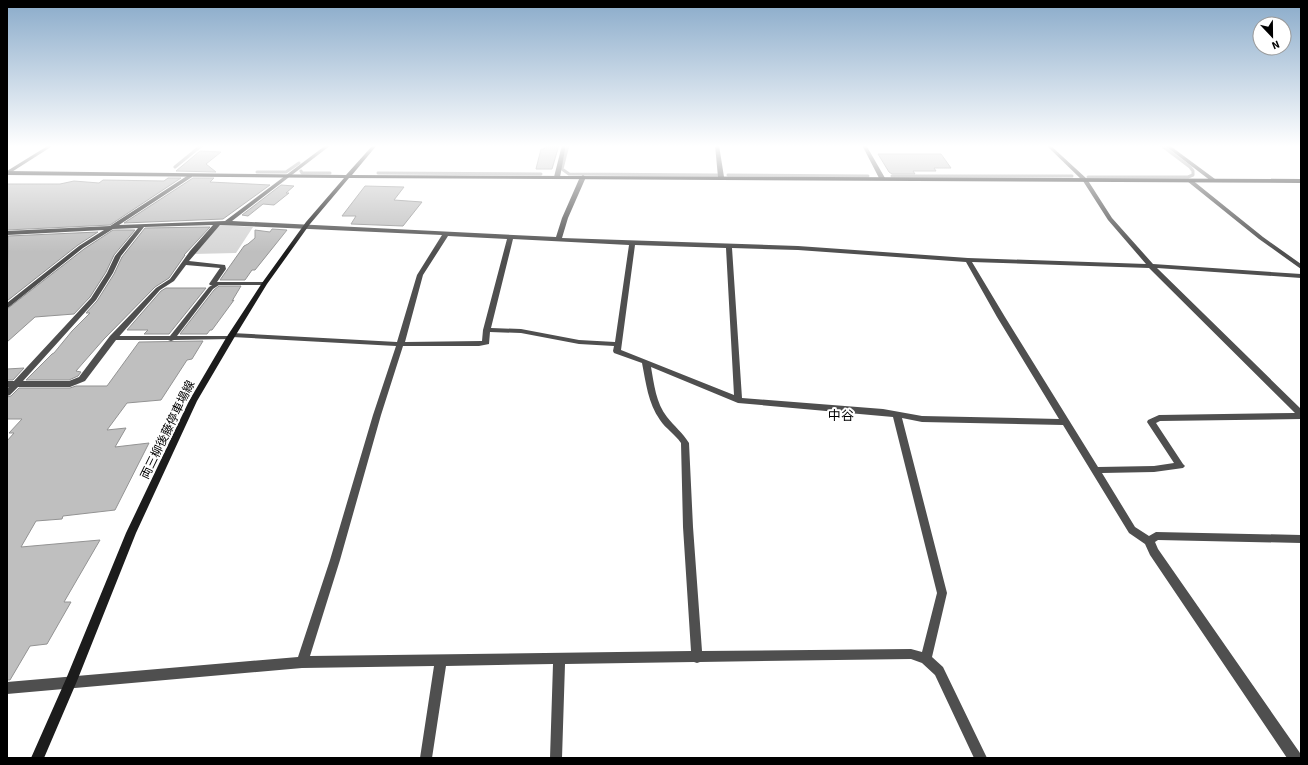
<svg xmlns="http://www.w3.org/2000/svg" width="1308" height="765" viewBox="0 0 1308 765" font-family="'Source Sans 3','Noto Sans JP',sans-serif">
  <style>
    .green { fill: #d6d6d6 }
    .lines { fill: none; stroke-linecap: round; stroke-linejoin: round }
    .stream { stroke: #9d9d9d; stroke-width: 3 }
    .building { fill: #bfbfbf; stroke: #939393 }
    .lane { fill: #4f4f4f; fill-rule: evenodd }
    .street { fill: #4f4f4f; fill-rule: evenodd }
    .secondary { fill: #1c1c1c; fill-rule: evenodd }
    .labels { text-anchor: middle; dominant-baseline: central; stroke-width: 4; stroke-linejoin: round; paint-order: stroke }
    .street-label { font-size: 12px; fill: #000; stroke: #fff }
    .neighbourhood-label { font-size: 13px; fill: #000; stroke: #fff }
  </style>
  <rect width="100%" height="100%" fill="#fff"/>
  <path class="green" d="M 220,225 L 253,227 L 236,253 L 193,254 Z"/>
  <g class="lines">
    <path class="stream" d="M 568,145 L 562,169 L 569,174 L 718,175
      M 175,167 L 202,145
      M 301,171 L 302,173 L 330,173
      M 257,172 L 286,172 L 299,163
      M 378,173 L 541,174
      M 728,175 L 868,176
      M 892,176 L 1072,176
      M 1088,177 L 1188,177 L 1193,175 L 1193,171 L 1190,167 L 1161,145"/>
  </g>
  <path class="building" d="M 546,145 L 559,145 L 552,169 L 536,169 L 541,149 L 544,149 Z
    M 200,151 L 221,152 L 206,164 L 216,172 L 176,171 Z
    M 878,154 L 941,154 L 951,168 L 934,168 L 936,171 L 913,171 L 915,174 L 892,174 L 889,172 Z
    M 168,178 L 181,178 L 110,225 L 7,230 L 7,184 L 60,184 L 74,181 L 99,183 L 103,180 L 164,181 Z
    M 193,178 L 214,178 L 210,182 L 270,185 L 223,219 L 124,223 Z
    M 281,185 L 294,186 L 286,193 L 289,193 L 274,205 L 263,204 L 248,216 L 242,215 Z
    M 365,186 L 404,187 L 394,200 L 422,202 L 403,226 L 351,224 L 356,216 L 342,216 Z
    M 210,227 L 184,255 L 185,255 L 169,278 L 155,287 L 104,339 L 76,371 L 81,372 L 78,376 L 69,380 L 26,380 L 52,354 L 54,353 L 72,331 L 90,313 L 86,313 L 97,301 L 114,274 L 122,257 L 145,228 Z
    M 272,229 L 287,230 L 255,270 L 252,270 L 245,280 L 220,280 L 244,246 L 248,244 L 255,238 L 255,230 L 270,232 Z
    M 113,230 L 135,230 L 114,255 L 106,272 L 90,297 L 74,314 L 35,317 L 7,342 L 7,309 L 84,249 Z
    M 98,232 L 78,245 L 7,301 L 8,236 Z
    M 219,286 L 241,286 L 232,301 L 234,300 L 212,330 L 210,330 L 207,334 L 180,334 L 214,290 Z
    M 166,288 L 206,288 L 169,334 L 144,334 L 148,330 L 127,330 L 161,291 Z
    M 203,341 L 192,359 L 187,360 L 161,400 L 127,403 L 107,430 L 126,428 L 115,447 L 149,443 L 115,510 L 63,516 L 62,519 L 36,521 L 21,547 L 100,540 L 64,602 L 71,602 L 47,644 L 30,646 L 10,680 L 7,680 L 7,441 L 14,433 L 9,433 L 22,419 L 7,419 L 7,397 L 11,396 L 19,388 L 70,388 L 76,386 L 107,386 L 139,342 Z
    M 24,368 L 13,380 L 7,380 L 7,369 Z"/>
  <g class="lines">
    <path class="lane" d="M 217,282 L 219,283 L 219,285 L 213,289 L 177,336 L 230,336 L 233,338 L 232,339 L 174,340 L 171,341 L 168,340 L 113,340 L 110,338 L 113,336 L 170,336 L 209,287 Z"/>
    <path class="street" d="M 49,145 L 54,145 L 7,175 L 7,171 Z
      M 326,145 L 331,145 L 232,221 L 556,237 L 562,218 L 580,177 L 583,175 L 586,177 L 568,218 L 562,238 L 798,246 L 968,258 L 1146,264 L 1108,220 L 1083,181 L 1046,145 L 1050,145 L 1087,179 L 1112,218 L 1153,264 L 1301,274 L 1301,278 L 1157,268 L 1301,409 L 1301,419 L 1160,421 L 1156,423 L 1183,464 L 1185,466 L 1183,468 L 1154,472 L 1102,473 L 1135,527 L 1149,536 L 1156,532 L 1301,535 L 1301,543 L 1158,540 L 1155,542 L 1158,549 L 1300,753 L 1301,758 L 1287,758 L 1150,555 L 1145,544 L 1129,533 L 1063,425 L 922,422 L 902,418 L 947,593 L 932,657 L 943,667 L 987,758 L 974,758 L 935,675 L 922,663 L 911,659 L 700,662 L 697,663 L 694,662 L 565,664 L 562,758 L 550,758 L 553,664 L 446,666 L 432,758 L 420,758 L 434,666 L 302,668 L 7,694 L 7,682 L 298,657 L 330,560 L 373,415 L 396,346 L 232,337 L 228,335 L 232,333 L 397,342 L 417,275 L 442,235 L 220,225 L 189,261 L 225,265 L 226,269 L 217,282 L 264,282 L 266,283 L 266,285 L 210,285 L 209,284 L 220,268 L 186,265 L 174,281 L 160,290 L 116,340 L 85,381 L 70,387 L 18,387 L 10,395 L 7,396 L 7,388 L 9,387 L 7,387 L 7,381 L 14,381 L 91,298 L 107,273 L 115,256 L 138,228 L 113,229 L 83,248 L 9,307 L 7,308 L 7,303 L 79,246 L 104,230 L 7,235 L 7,231 L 110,226 L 190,174 L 192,175 L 192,177 L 119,225 L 225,221 ZM 213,225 L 190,251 L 170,279 L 156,288 L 110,336 L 79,377 L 69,381 L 23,381 L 96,300 L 113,273 L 121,256 L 144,227 ZM 448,236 L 507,239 L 483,330 L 482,341 L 405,342 L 423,275 ZM 513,239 L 629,245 L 615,342 L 579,340 L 521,329 L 491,328 ZM 635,245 L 726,248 L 734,395 L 621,350 ZM 732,248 L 798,250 L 966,262 L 997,317 L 1059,419 L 922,416 L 883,409 L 742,398 ZM 972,262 L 1149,268 L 1295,413 L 1159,415 L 1148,420 L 1147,422 L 1174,463 L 1154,466 L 1098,467 L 1005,317 ZM 490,332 L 521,333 L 579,344 L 614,346 L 613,351 L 614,353 L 642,363 C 646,383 648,403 660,420 C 666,429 675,434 681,443 L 683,527 L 691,651 L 310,656 L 340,560 L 381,415 L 403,346 L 479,346 L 489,344 ZM 651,367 L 738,403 L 893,417 L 937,593 L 922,652 L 911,649 L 702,651 L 693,527 L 689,443 C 683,433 674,426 667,417 C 656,403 654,384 651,367 Z
      M 562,145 L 566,145 L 560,177 L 557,179 L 554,177 Z
      M 715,145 L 719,145 L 724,177 L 721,179 L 718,177 Z
      M 862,145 L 866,145 L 885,178 L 884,179 L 879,178 Z
      M 1164,145 L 1169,145 L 1215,179 L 1215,181 L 1211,181 Z
      M 1187,179 L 1191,179 L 1263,237 L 1301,264 L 1301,269 L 1259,239 L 1187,181 Z"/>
    <path class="secondary" d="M 373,145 L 377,145 L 352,175 L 1301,179 L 1301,183 L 349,178 L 310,224 L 267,284 L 234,338 L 197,401 L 136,533 L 77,681 L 44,758 L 31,758 L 66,679 L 126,533 L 189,401 L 226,338 L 262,283 L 306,222 L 344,178 L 7,175 L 7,171 L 346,175 Z"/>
  </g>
  <linearGradient id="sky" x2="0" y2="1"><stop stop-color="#8aabca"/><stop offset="0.58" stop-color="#fff"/><stop offset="1" stop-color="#fff" stop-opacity="0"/></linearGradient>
  <rect width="1308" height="252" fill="url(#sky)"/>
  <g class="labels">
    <g class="street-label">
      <text transform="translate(168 430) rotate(-64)">両三柳後藤停車場線</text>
    </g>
    <g class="neighbourhood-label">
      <text x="841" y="416">中谷</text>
    </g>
  </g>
  <rect width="1308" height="765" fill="none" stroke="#000000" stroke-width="16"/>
  <g transform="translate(1272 36) rotate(158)"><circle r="19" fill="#ffffff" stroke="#999999"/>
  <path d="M0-3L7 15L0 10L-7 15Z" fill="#000000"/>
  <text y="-6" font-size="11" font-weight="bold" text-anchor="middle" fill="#000000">N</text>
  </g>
</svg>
